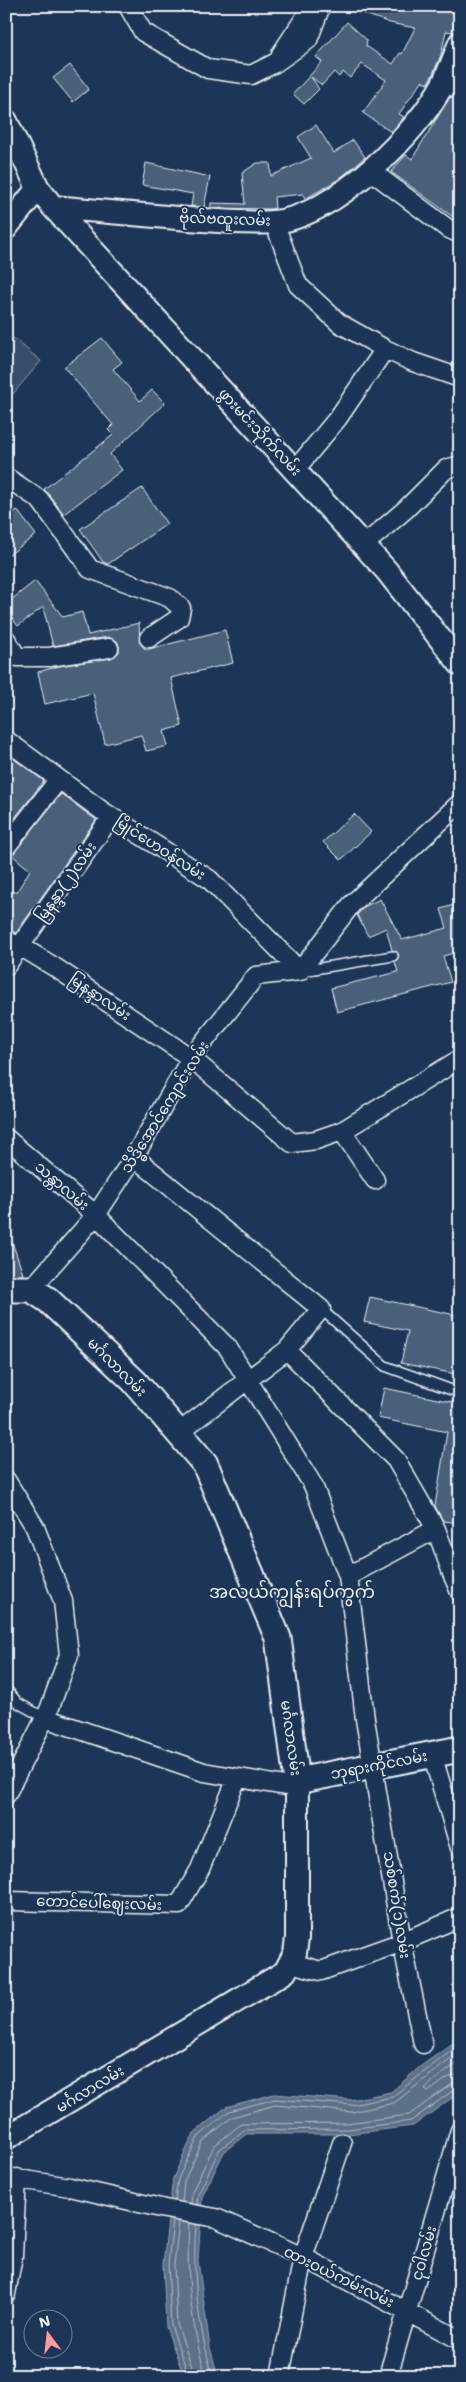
<svg xmlns="http://www.w3.org/2000/svg" width="466" height="2382" viewBox="0 0 466 2382" font-family="'Shantell Sans','Noto Sans Myanmar',sans-serif">
  <style>
    .green { fill: #374d6c; stroke: #909fb2 }
    .water { fill: #5d7089; stroke: #95a4b5 }
    .lines { fill: none; stroke-linecap: round; stroke-linejoin: round }
    .shore { stroke: #b0bdcc; stroke-width: 1 }
    .building { fill: #495e7a; stroke: #e8f1f8 }
    .service-casing { stroke: #e8f1f8; stroke-width: 12 }
    .minor-casing { stroke: #e8f1f8; stroke-width: 21 }
    .tertiary-casing { stroke: #e8f1f8; stroke-width: 26 }
    .secondary-casing { stroke: #e8f1f8; stroke-width: 29 }
    .service { stroke: #1d3557; stroke-width: 9 }
    .minor { stroke: #1d3557; stroke-width: 18 }
    .tertiary { stroke: #1d3557; stroke-width: 22 }
    .secondary { stroke: #1d3557; stroke-width: 25 }
    .labels { text-anchor: middle; dominant-baseline: central; stroke-width: 4; stroke-linejoin: round; paint-order: stroke }
    .street-label { font-size: 15px; fill: #e8f1f8; stroke: #1d3557 }
    .quarter-label { font-size: 18px; fill: #e8f1f8; stroke: #1d3557 }
  </style>
  <rect width="100%" height="100%" fill="#1d3557"/>
  <filter id="ink" filterUnits="userSpaceOnUse"><feTurbulence type="fractalNoise" baseFrequency=".02" numOctaves="2"/><feDisplacementMap in="SourceGraphic" scale="10" xChannelSelector="R" yChannelSelector="G"/><feConvolveMatrix kernelMatrix="1 2 1 2 8 2 1 2 1" color-interpolation-filters="sRGB"/></filter>
  <g filter="url(#ink)">
    <path class="green" d="M 6,332 L 41,361 L 6,402 Z"/>
    <path class="water" d="M 460,2038 L 460,2092 L 413,2126 L 348,2134 L 246,2134 L 224,2152 L 202,2197 L 198,2261 L 210,2348 L 218,2376 L 184,2376 L 166,2327 L 163,2264 L 173,2178 L 194,2133 L 226,2107 L 274,2094 L 351,2100 L 391,2092 L 421,2066 Z"/>
    <g class="lines">
      <path class="shore" d="M 460,2061 L 433,2081 L 425,2090 L 428,2092 L 449,2077 L 460,2074
        M 175,2201 L 178,2179 L 198,2137 L 229,2111 L 275,2099 L 352,2105 L 392,2097 L 460,2044
        M 182,2202 L 184,2181 L 203,2141 L 232,2117 L 275,2105 L 352,2112 L 394,2103 L 460,2052
        M 191,2203 L 192,2192 L 214,2146 L 241,2124 L 347,2123 L 409,2115 L 452,2084 L 460,2082
        M 197,2204 L 198,2195 L 219,2150 L 244,2130 L 348,2129 L 411,2121 L 455,2089 L 460,2088
        M 173,2221 L 168,2264 L 171,2326 L 189,2376
        M 179,2222 L 174,2265 L 177,2324 L 195,2376
        M 189,2223 C 186,2274 191,2327 206,2376
        M 196,2225 C 192,2275 198,2327 213,2376"/>
    </g>
    <path class="building" d="M 349,6 L 458,6 L 452,32 L 446,31 L 441,55 L 432,76 L 427,84 L 422,81 L 399,114 L 404,117 L 391,132 L 363,113 L 386,80 L 362,64 L 350,78 L 343,72 L 339,77 L 334,72 L 322,85 L 311,77 L 319,89 L 304,104 L 293,94 L 322,62 L 316,57 L 347,22 L 367,40 L 366,46 L 393,64 L 400,53 L 402,54 L 415,28 L 390,23 L 348,8 Z
      M 70,65 L 89,89 L 73,102 L 53,78 Z
      M 450,97 L 460,99 L 460,222 L 391,172 L 406,155 L 412,159 Z
      M 316,125 L 334,153 L 353,140 L 365,157 L 339,179 L 305,199 L 303,194 L 274,197 L 275,208 L 271,209 L 211,208 L 211,203 L 245,204 L 242,173 L 257,163 L 270,163 L 271,176 L 311,158 L 298,137 Z
      M 146,163 L 210,177 L 204,207 L 191,206 L 193,194 L 142,185 Z
      M 102,338 L 122,362 L 113,369 L 140,401 L 152,390 L 165,403 L 110,454 L 122,470 L 64,514 L 44,489 L 113,435 L 108,430 L 113,425 L 64,367 Z
      M 142,488 L 167,524 L 108,564 L 103,562 L 80,529 Z
      M 17,510 L 36,535 L 6,557 L 6,518 Z
      M 35,581 L 63,617 L 82,612 L 88,635 L 139,623 L 140,643 L 145,649 L 149,649 L 225,630 L 233,663 L 171,678 L 182,726 L 164,731 L 168,746 L 146,751 L 141,735 L 105,744 L 93,693 L 45,704 L 38,672 L 59,666 L 111,658 L 119,652 L 119,646 L 117,641 L 108,637 L 53,646 L 43,607 L 18,626 L 6,611 L 6,604 Z
      M 6,753 L 44,781 L 6,829 Z
      M 61,794 L 96,820 L 16,933 L 6,929 L 6,900 L 12,891 L 16,893 L 30,870 L 12,855 Z
      M 354,814 L 371,832 L 341,860 L 323,842 Z
      M 380,899 L 402,940 L 447,928 L 441,909 L 460,903 L 460,960 L 456,960 L 454,953 L 443,956 L 451,982 L 337,1012 L 331,988 L 398,972 L 395,962 L 399,955 L 392,950 L 386,928 L 368,936 L 357,915 L 364,907 Z
      M 8,1230 L 23,1274 L 21,1275 L 6,1275 L 6,1231 Z
      M 370,1297 L 460,1316 L 460,1375 L 401,1363 L 408,1331 L 364,1322 Z
      M 384,1388 L 452,1402 L 452,1400 L 460,1400 L 460,1523 L 443,1521 L 435,1506 L 447,1432 L 378,1418 Z"/>
    <g class="lines">
      <defs>
        <path id="service" d="M 302,971 L 393,956
          M 321,1309 L 385,1366 L 460,1393
          M 6,1689 L 18,1703 L 45,1718"/>
        <path id="minor" d="M 128,6 L 143,32 L 208,69 L 251,75 L 275,63 L 308,40 L 321,6
          M 281,54 L 306,16 L 308,6
          M 443,83 L 460,89
          M 371,171 L 447,228 L 460,234
          M 274,222 L 298,285 L 339,323 L 385,349 L 413,362 L 460,378
          M 295,470 L 338,418 L 385,349
          M 6,477 L 40,500 L 90,569 L 170,598 L 181,608 L 179,618 L 149,638
          M 364,545 L 406,509 L 446,469 L 460,465
          M 6,639 L 17,657 L 49,657 L 109,648
          M 6,740 L 101,810 L 209,879 L 300,971
          M 6,847 L 59,779
          M 6,941 L 20,946 L 56,968 L 191,1058 L 292,1143 L 316,1140 L 342,1131 L 460,1059
          M 6,966 L 111,817
          M 342,1131 L 375,1180
          M 6,1138 L 96,1215 L 228,1348 L 313,1485 L 348,1576 L 365,1719 L 402,1942 L 423,2044
          M 134,1157 L 321,1309 L 287,1350 L 178,1433
          M 31,1289 L 96,1215 L 134,1157 L 191,1058 L 256,976 L 300,971 L 351,905 L 460,803
          M 287,1350 L 396,1460 L 436,1529 L 453,1576 L 460,1574
          M 6,1480 L 35,1527 L 63,1601 L 69,1655 L 49,1710 L 6,1795
          M 348,1576 L 436,1529
          M 453,1576 L 460,1592
          M 45,1718 L 204,1772 L 297,1788
          M 432,1754 L 460,1848
          M 6,1901 L 179,1905 L 200,1869 L 237,1778
          M 291,1963 L 321,1971 L 402,1942 L 460,1917
          M 6,2177 L 70,2187 L 165,2209 L 216,2218 L 303,2257 L 460,2340
          M 6,2294 L 13,2256 L 17,2178
          M 280,2376 L 303,2257 L 342,2143
          M 388,2376 L 460,2130"/>
        <path id="tertiary" d="M 6,121 L 38,188 L 6,228
          M 38,188 L 53,207 C 99,211 144,215 189,219 C 217,221 245,224 273,222 C 333,218 418,133 444,82 C 450,69 455,56 460,43
          M 53,207 L 386,570 L 460,664
          M 6,2138 L 285,1972 L 295,1953 L 297,1938 L 297,1781"/>
        <path id="secondary" d="M 6,1289 L 31,1289 L 48,1300 L 134,1381 L 205,1464 L 278,1638 L 297,1781 L 460,1749"/>
      </defs>
      <use href="#service" class="service-casing"/>
      <use href="#minor" class="minor-casing"/>
      <use href="#tertiary" class="tertiary-casing"/>
      <use href="#secondary" class="secondary-casing"/>
      <use href="#service" class="service"/>
      <use href="#minor" class="minor"/>
      <use href="#tertiary" class="tertiary"/>
      <use href="#secondary" class="secondary"/>
    </g>
  </g>
  <g class="labels">
    <g class="street-label">
      <text transform="translate(225 219) rotate(2)">ဗိုလ်ဗထူးလမ်း</text>
      <text transform="translate(260 432) rotate(47)">ဖွားမင်းသိုက်လမ်း</text>
      <text transform="translate(160 848) rotate(33)">မြိုင်ဟေဝန်လမ်း</text>
      <text transform="translate(66 882) rotate(-55)">မြနန္ဒာ(၂)လမ်း</text>
      <text transform="translate(100 997) rotate(34)">မြနန္ဒာလမ်း</text>
      <text transform="translate(165 1107) rotate(-58)">သိဒ္ဓိအောင်ကျောင်းလမ်း</text>
      <text transform="translate(62 1186) rotate(41)">သန္တာလမ်း</text>
      <text transform="translate(117 1367) rotate(45)">မင်္ဂလာလမ်း</text>
      <text transform="translate(291 1738) rotate(82)">မင်္ဂလာလမ်း</text>
      <text transform="translate(379 1765) rotate(-11)">ဘုရားကိုင်လမ်း</text>
      <text transform="translate(99 1903) rotate(2)">တောင်ပေါ်ဈေးလမ်း</text>
      <text transform="translate(397 1905) rotate(81)">သစ်စက်(၁)လမ်း</text>
      <text transform="translate(90 2089) rotate(-31)">မင်္ဂလာလမ်း</text>
      <text transform="translate(424 2253) rotate(-74)">ငုဝါလမ်း</text>
      <text transform="translate(339 2277) rotate(26)">ထားဝယ်ကမ်းလမ်း</text>
    </g>
    <g class="quarter-label">
      <text x="292" y="1592">အလယ်ကျွန်းရပ်ကွက်</text>
    </g>
  </g>
  <rect width="466" height="2382" fill="none" stroke="#1d3557" stroke-width="25"/>
  <rect x="12" y="12" width="441" height="2357" fill="none" stroke="#e8f1f8" stroke-width="2" filter="url(#ink)"/>
  <g transform="translate(48 2334) rotate(345)"><circle r="24" fill="#1d3557" stroke="#6e8097"/>
  <path d="M0-4L9 19L0 12L-9 19Z" fill="#ff9aa2"/>
  <text y="-8" font-size="14" font-weight="bold" text-anchor="middle" fill="#e8f1f8">N</text>
  </g>
</svg>
